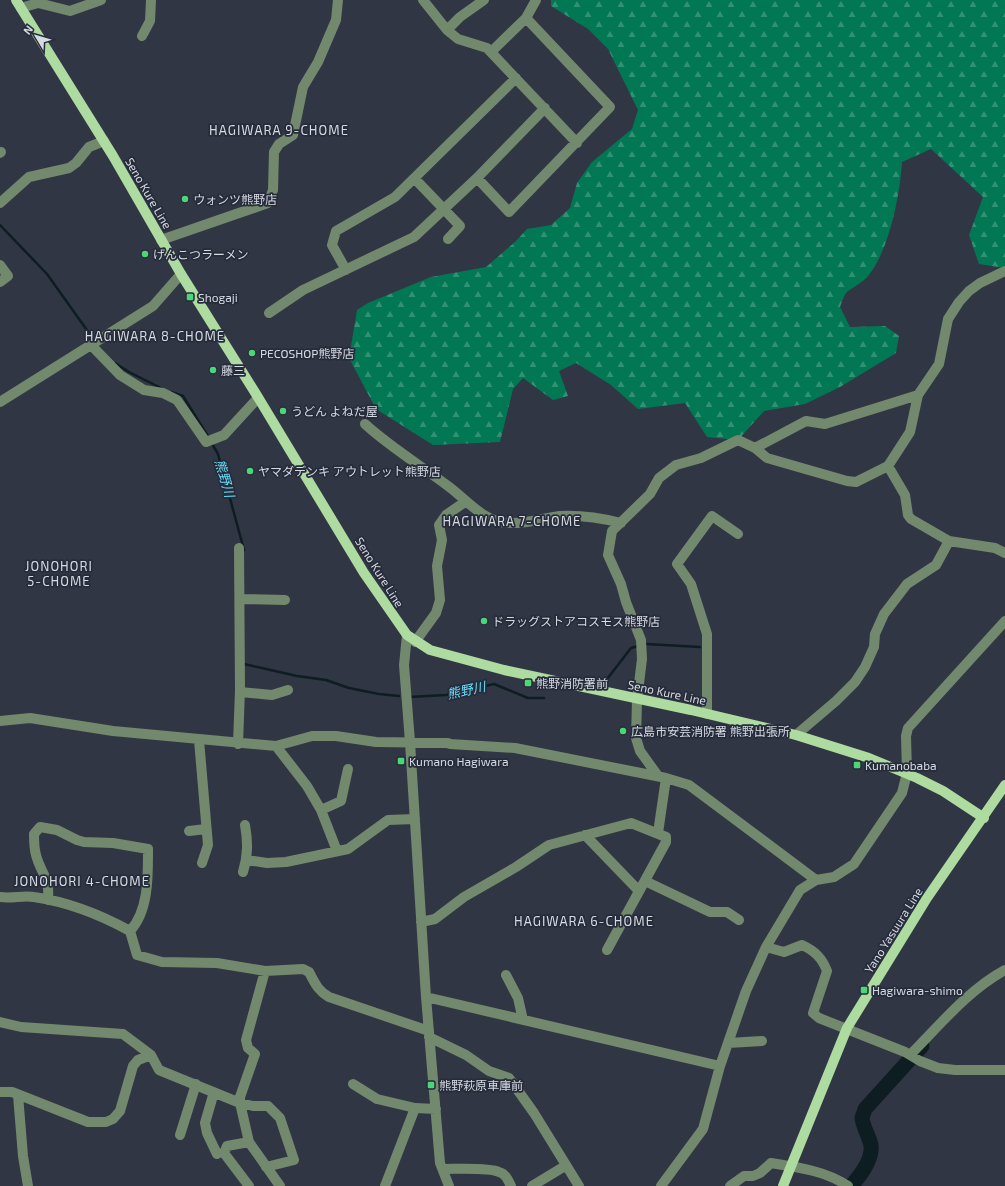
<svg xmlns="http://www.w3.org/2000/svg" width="1005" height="1186" viewBox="0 0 1005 1186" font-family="'Exo 2','Noto Sans JP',sans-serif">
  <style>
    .forest { fill: url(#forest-firs) }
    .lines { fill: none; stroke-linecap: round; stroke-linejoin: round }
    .stream { stroke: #0e1d21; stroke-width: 2.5 }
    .river { stroke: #0e1d21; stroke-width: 15 }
    .minor { stroke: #73896d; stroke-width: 10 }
    .major { stroke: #addba0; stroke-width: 10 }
    .poi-dot { fill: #4bd677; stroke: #272c3b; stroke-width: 1.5 }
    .labels { text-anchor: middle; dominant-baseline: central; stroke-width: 3.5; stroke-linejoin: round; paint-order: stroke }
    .street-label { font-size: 12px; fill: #d6dae3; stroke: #272c3b }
    .poi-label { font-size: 12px; fill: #d6dae3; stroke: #272c3b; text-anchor: start }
    .neighbourhood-label { font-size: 13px; letter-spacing: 1px; fill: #d6dae3; stroke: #272c3b }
    .water-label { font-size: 13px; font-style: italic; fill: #6addfa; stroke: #272c3b }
  </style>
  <defs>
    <pattern id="forest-firs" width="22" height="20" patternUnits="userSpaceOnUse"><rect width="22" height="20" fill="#017853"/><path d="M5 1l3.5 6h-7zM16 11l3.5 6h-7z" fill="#319174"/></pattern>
  </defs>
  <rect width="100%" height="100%" fill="#313645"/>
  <path class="forest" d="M 551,0 L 1005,0 L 1005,268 L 979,264 L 969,235 L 983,197 L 931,149 L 902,162 C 900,195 889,251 868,276 C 862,283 855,286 848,291 C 844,294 842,302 840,307 L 850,327 L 885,326 L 899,336 L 896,353 L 840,387 L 805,404 L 764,411 L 738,440 L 707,437 L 685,403 L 638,409 L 611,385 L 576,363 L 559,371 L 568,396 L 553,400 L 523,378 L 513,389 L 500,442 L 433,445 L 376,409 L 349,358 L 357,310 L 368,303 L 431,277 L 486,267 L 515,242 L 527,229 L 551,225 L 570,208 L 577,183 L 592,162 L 632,129 L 638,110 L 608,49 L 588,29 L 551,6 Z"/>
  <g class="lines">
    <path class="stream" d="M 0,225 L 47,274 L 94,340
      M 115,363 L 129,372 L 161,388
      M 171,392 L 183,396 L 209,438
      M 211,442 L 218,454 L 244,550
      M 646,644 L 700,647
      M 244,664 L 297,676 L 326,680 L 349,688 L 379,694 L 399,696
      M 604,683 L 631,648 L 638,646
      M 409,697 L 446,695 L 494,684 L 528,698 L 544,698"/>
    <path class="river" d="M 851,1186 C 860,1176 873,1160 871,1145 C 869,1136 863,1127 862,1118 L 865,1109 L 922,1046"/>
    <path class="minor" d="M 423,0 L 447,30 L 458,39 L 487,48 L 577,143
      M 21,8 L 38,3 L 70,11 L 101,0
      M 447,30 L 460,17 L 484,0
      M 142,36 L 150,21 L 151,0
      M 491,52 L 526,18 L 536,0
      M 0,153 L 1,152
      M 477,178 L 509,212 L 610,107 L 526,18
      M 415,179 L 460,226 L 448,239
      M 0,203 L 29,177 L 69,168 L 76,163 L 89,147 L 104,141
      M 161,240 L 268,203 L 273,190 L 274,152 L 279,144 L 293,135 L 303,87 L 318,62 L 336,20 L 338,0
      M 0,265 L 8,276 L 0,282
      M 346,270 L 332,245 L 336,231 L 395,197 L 516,78
      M 269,313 L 303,290 L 414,237 L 477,178 L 545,108
      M 92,346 L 120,375 L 144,390 L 163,393 L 177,400 L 206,442 L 224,435 L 258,398
      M 0,402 L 153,306 L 181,274
      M 365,424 C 390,447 420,465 448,486 C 466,499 484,523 509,523 C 526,524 543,518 560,516 C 581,515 601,518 621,523
      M 755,448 L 806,421 L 825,424 L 918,395
      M 888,466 L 905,495 L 908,515 L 911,519 L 949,541 L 995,548 L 1005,553
      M 240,599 L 285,600
      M 407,635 L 404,665 L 410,742 L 426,997 L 440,1163 L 449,1186
      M 415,642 L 436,613 L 440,600 L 437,566 L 442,540 L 439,525 L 446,515 L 465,502
      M 240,692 L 272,695 L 288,690
      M 707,714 L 707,634 L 691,584 L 677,564 L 712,516 L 738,534
      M 0,721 L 30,718 L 113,731 L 276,746 L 312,736 L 336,736 L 376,742 L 448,743 L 450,744 L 515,748 L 666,778 L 689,785 L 816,880
      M 796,735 L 836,701 L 855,682 L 865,667 L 874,647 L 875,634 L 884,614 L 907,584 L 936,565 L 949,541
      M 199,740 L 208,845 L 202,863
      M 238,744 L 240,690 L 239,548
      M 276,746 L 307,786 L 321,810 L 337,851
      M 658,776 L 640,751 L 636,738 L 637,700 L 642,659 L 641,640 L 626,602 L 621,584 L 608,555 L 612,531 L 650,494 L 659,478 L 676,465 L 701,458 L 738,440 L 755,448 L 767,458 L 847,481 L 856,482 L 888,466 L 910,432 L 918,395 L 939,364 L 948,319 L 959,302 L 969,291 L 980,283 L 1005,271
      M 321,810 L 341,801 L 348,769
      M 189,831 L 206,829
      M 658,833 L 666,778
      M 585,835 L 639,891
      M 247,860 L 267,863 L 286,862 L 348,849 L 388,820 L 415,819
      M 243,872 C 248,855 248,842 245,825
      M 645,881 L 710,912 L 727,912 L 739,920
      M 0,897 C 12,899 23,895 34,897 C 68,902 101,915 130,931 L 137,955 L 162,962 L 217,963 L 265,971 L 303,969 L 309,972 C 315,983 318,991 329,997 L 429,1031
      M 48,900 C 50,877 41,874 36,855 C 34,848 34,841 34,834 L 40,827 L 57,830 L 77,840 L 84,842 L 113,843 L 148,849 C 148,875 149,911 130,931
      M 421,922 L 435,919 L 464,897 L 516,867 L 549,845 L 631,823 L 666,837 L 666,842 L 607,950
      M 766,947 L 784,952 L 802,945 C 815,951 822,958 827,971 L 813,1013 L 819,1018 L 905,1052 L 920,1061 L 938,1068 L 955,1070 L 1005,1070
      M 265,971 L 246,1040 L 248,1048 L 255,1054 L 240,1097 L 240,1103 L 249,1142 L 280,1186
      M 506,975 L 518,998 L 523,1020
      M 426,997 L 720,1066
      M 0,1022 L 21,1027 L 123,1034 L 151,1055 L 159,1070 L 240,1103 L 253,1106 L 268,1106 L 280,1118 L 294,1160 L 266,1167
      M 429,1037 L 466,1055 L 489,1071 L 509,1078 L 534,1113 L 579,1186
      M 728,1043 L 762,1041
      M 910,1055 C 940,1025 967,991 1005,970
      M 353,1084 L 377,1099 L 415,1108 L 436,1109
      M 0,1092 L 12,1092 L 88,1122 L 106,1122 L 113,1119 L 120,1111 L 133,1066 L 138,1060 L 151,1055
      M 214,1092 L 205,1123 L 207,1133 L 217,1154
      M 18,1095 L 23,1156 L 28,1186
      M 180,1135 L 196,1084
      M 249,1142 L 227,1146 L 224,1153 L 249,1186
      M 443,1169 C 457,1169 488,1167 499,1172 C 506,1174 508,1180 511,1186
      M 385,1186 L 415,1108
      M 532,1186 L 565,1166
      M 661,1186 L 703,1129 L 720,1066 L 746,991 L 766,947 L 800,890 L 816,880 L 834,877 L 854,864 L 902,793 L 907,773 L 906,736 L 908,728 L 1005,621
      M 730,1186 L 744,1176 L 753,1176 L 760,1173 L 771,1163 C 797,1167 826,1171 848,1186"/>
    <path class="major" d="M 16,0 L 113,156 L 181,274 L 256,394 L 364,573 L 407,635 L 430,650 L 504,670 L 691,710 L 796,735 L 869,758 L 917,778 L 943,791 L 984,818
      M 783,1186 L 847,1028 L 927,898 L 1005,785"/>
  </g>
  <g class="poi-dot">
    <circle cx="185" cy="199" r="4"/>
    <circle cx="145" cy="254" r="4"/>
    <rect x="186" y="293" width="8" height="8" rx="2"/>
    <circle cx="252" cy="353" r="4"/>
    <circle cx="213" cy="370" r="4"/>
    <circle cx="283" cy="411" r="4"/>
    <circle cx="250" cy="471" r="4"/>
    <circle cx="484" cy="621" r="4"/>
    <rect x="524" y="679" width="8" height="8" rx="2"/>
    <circle cx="623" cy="731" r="4"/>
    <rect x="397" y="757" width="8" height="8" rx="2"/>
    <rect x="853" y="761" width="8" height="8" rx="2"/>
    <rect x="860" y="986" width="8" height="8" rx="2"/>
    <rect x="427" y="1081" width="8" height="8" rx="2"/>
  </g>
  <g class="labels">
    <g class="street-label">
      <text transform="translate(149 193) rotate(60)">Seno Kure Line</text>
      <text transform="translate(380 572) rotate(58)">Seno Kure Line</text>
      <text transform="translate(667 692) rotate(12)">Seno Kure Line</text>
      <text transform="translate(893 930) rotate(-58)">Yano Yasuura Line</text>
    </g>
    <g class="poi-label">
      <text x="193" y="199">ウォンツ熊野店</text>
      <text x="153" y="254">げんこつラーメン</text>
      <text x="198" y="297">Shogaji</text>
      <text x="260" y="353">PECOSHOP熊野店</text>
      <text x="221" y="370">藤三</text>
      <text x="291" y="411">うどん よねだ屋</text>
      <text x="258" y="471">ヤマダデンキ アウトレット熊野店</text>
      <text x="492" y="621">ドラッグストアコスモス熊野店</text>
      <text x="536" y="683">熊野消防署前</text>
      <text x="631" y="731">広島市安芸消防署 熊野出張所</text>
      <text x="409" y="761">Kumano Hagiwara</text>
      <text x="865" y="765">Kumanobaba</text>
      <text x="872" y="990">Hagiwara-shimo</text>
      <text x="439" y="1085">熊野萩原車庫前</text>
    </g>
    <g class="neighbourhood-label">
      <text x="279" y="130">HAGIWARA 9-CHOME</text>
      <text x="155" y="336">HAGIWARA 8-CHOME</text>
      <text x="512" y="521">HAGIWARA 7-CHOME</text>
      <text x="59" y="566">JONOHORI<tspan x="59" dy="15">5-CHOME</tspan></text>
      <text x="82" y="881">JONOHORI 4-CHOME</text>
      <text x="584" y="921">HAGIWARA 6-CHOME</text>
    </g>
    <g class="water-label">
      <text transform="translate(225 478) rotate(74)">熊野川</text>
      <text transform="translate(466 690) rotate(-12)">熊野川</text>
    </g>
  </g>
  <g transform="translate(36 36) rotate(308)" stroke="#272c3b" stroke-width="3" paint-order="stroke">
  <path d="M0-3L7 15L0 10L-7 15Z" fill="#d6dae3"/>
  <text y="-6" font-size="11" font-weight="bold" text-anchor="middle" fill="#d6dae3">N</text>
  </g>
</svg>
